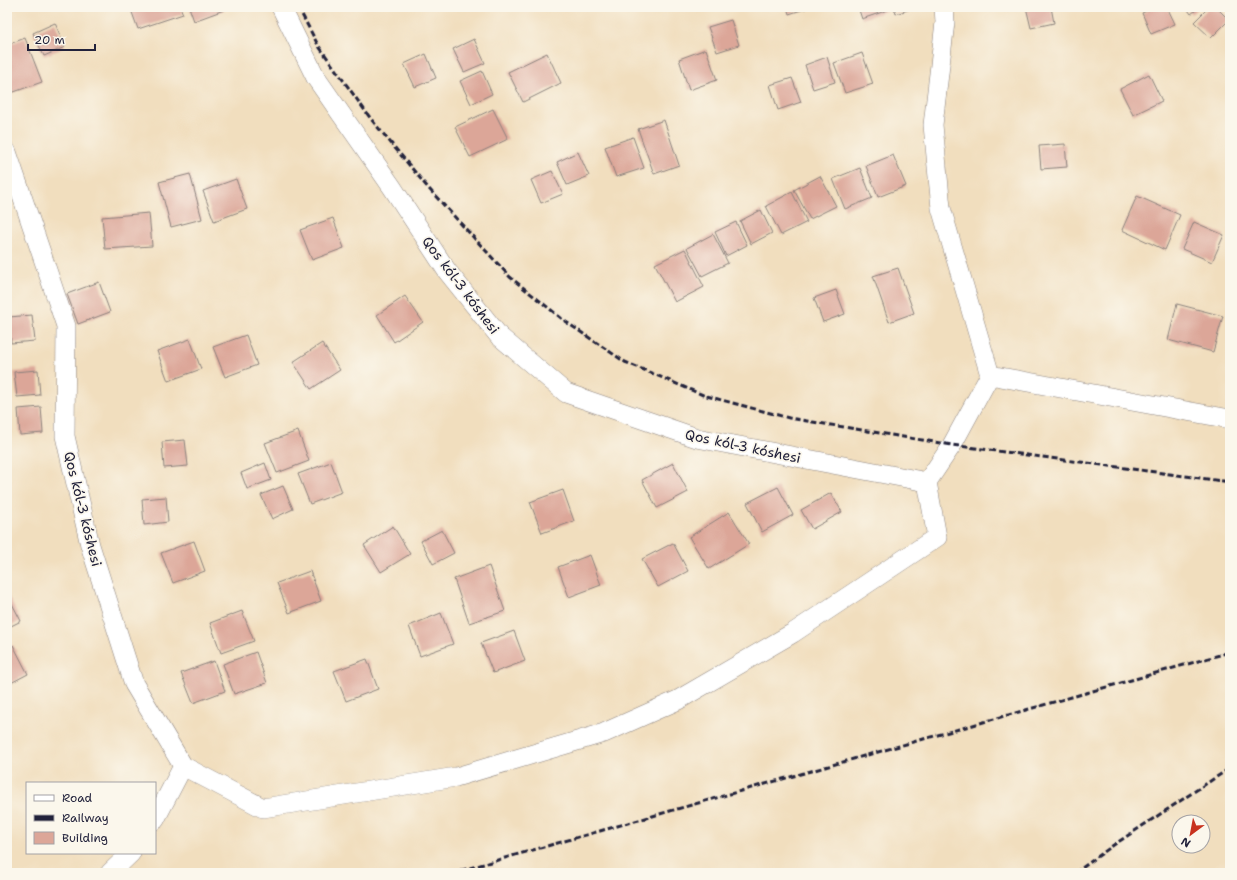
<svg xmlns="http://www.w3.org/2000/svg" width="1237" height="880" viewBox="0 0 1237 880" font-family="'Shantell Sans',sans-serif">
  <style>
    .building { fill: #dca698 }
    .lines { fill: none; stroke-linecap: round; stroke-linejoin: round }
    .minor-casing { stroke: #8a807c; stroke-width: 20 }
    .minor { stroke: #fff; stroke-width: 19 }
    .rail { stroke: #22223b; stroke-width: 3; stroke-dasharray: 6 3; stroke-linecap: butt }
    .labels { text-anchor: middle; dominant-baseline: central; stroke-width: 3.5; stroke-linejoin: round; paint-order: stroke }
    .street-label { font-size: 14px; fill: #22223b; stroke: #fbf7ec }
  </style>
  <rect width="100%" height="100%" fill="#fbf7ec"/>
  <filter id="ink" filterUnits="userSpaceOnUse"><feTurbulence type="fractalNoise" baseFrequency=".025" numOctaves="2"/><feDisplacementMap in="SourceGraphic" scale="8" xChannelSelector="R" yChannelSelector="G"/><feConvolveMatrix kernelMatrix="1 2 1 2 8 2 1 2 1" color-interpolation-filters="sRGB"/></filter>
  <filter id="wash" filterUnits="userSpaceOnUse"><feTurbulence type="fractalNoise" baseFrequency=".012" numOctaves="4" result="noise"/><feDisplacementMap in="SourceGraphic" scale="16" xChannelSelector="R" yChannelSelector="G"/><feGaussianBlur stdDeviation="0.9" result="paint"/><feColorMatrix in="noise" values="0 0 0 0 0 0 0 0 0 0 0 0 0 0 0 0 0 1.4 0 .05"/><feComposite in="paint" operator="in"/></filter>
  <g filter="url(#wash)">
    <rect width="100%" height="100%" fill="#f1debe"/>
    <g id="blocks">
      <path class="building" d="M 130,7 L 180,7 L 183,14 L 138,29 Z
        M 189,7 L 232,7 L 194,21 Z
        M 787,7 L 811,7 L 789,14 Z
        M 858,7 L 887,7 L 888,10 L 862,19 Z
        M 894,7 L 916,7 L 896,14 Z
        M 1026,7 L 1051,7 L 1054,23 L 1031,28 Z
        M 1155,7 L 1167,7 L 1175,24 L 1151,34 L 1142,13 Z
        M 1186,7 L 1200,7 L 1191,14 Z
        M 1209,7 L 1216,7 L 1229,20 L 1211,38 L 1194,22 Z
        M 731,20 L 739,45 L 717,52 L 708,27 Z
        M 55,23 L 65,47 L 44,56 L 33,33 Z
        M 25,38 L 42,82 L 11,93 L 7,82 L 7,45 Z
        M 474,39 L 485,63 L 464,72 L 453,49 Z
        M 706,49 L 717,80 L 689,90 L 679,59 Z
        M 547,53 L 561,83 L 523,102 L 508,72 Z
        M 862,53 L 873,84 L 845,93 L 834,63 Z
        M 426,54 L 436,78 L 415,87 L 404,64 Z
        M 827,57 L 835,82 L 813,89 L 805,65 Z
        M 482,71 L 492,94 L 471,104 L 460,81 Z
        M 1149,74 L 1162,101 L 1133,115 L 1120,89 Z
        M 792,78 L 801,102 L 778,110 L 770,85 Z
        M 493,109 L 508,139 L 470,157 L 455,127 Z
        M 664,120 L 679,165 L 654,174 L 638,129 Z
        M 633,137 L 644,168 L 616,177 L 605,147 Z
        M 1065,144 L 1067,167 L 1041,169 L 1039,146 Z
        M 578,152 L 589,176 L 567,185 L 557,162 Z
        M 893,155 L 906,186 L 878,197 L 866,166 Z
        M 860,168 L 872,198 L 845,209 L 833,179 Z
        M 552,171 L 563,194 L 541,203 L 531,180 Z
        M 190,174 L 202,219 L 171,227 L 159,182 Z
        M 820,176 L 836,206 L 810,219 L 794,190 Z
        M 236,179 L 247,209 L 214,221 L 203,191 Z
        M 792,192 L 807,222 L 781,235 L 766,206 Z
        M 1137,196 L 1180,215 L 1165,250 L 1122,230 Z
        M 761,210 L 772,233 L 751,244 L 740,221 Z
        M 149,213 L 152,246 L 105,249 L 102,217 Z
        M 333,218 L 344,248 L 312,260 L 300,230 Z
        M 736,222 L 747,245 L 726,256 L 715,232 Z
        M 1194,222 L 1224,235 L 1212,262 L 1182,249 Z
        M 713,234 L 728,263 L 702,276 L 687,248 Z
        M 685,249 L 704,287 L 675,302 L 655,264 Z
        M 898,268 L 914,313 L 889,322 L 873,276 Z
        M 99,282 L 110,312 L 78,324 L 67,294 Z
        M 836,290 L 845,314 L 823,322 L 814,298 Z
        M 405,296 L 423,322 L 394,342 L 377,315 Z
        M 1177,304 L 1223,316 L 1213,352 L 1168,340 Z
        M 32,315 L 35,341 L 11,343 L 9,317 Z
        M 246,335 L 257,365 L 225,377 L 213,347 Z
        M 190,339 L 201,369 L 168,381 L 157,351 Z
        M 322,343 L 340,370 L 311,389 L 293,362 Z
        M 38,370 L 40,395 L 17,397 L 14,372 Z
        M 41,407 L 43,433 L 20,435 L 18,409 Z
        M 298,431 L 309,461 L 277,473 L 265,443 Z
        M 185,440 L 188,466 L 164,468 L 162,442 Z
        M 331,462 L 342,492 L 310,504 L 298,474 Z
        M 265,463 L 271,480 L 247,489 L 241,473 Z
        M 673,463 L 688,492 L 657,508 L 642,480 Z
        M 283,486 L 293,509 L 272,519 L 261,495 Z
        M 778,487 L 793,515 L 762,532 L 747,503 Z
        M 563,490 L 574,521 L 542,533 L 530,502 Z
        M 831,493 L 842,512 L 812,529 L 801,510 Z
        M 166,497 L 168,522 L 144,525 L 142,499 Z
        M 729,512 L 749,544 L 709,569 L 689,537 Z
        M 393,526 L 410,554 L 381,572 L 364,545 Z
        M 442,530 L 454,553 L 433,564 L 421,541 Z
        M 194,541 L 205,571 L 173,583 L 161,553 Z
        M 673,543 L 688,571 L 658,587 L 642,559 Z
        M 590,555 L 601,585 L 569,597 L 558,567 Z
        M 489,566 L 505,611 L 469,623 L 454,579 Z
        M 310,571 L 321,601 L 289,613 L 277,583 Z
        M 7,594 L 21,621 L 7,628 Z
        M 242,611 L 254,641 L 221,653 L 210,623 Z
        M 441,613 L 453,644 L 420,656 L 409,626 Z
        M 514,631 L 525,661 L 493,673 L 481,643 Z
        M 13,645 L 28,674 L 7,685 L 7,649 Z
        M 256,652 L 267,683 L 234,694 L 223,664 Z
        M 367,659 L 378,689 L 346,701 L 334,671 Z
        M 214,661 L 225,691 L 193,703 L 181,673 Z"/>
    </g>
  </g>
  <g filter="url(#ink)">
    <use href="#blocks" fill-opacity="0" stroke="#8a807c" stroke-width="1"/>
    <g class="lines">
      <defs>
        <path id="minor" d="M 281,7 L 316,78 L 392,187 L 447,271 L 499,336 L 566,393 L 697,438 L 927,482
          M 944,7 L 945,22 L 933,125 L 941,208 L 990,375
          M 7,152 L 66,326 L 65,436 L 90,545 L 134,684 L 183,766 L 263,808 L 456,777 L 604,733 L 678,700 L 793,633 L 937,537 L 927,482 L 952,445 L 990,375
          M 990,375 L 1230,419
          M 155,820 L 183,766
          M 110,873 L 131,853"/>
      </defs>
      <use href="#minor" class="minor-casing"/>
      <use href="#minor" class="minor"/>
      <path class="rail" d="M 298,7 L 318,45 L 371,119 L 429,189 L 510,277 L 566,322 L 625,362 L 703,395 L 789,418 L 952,445 L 1230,482
        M 452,873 L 1230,652
        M 1075,873 L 1115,844 L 1230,768"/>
    </g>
  </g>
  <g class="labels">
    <g class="street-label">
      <text transform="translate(461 285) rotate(53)">Qos kól-3 kóshesi</text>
      <text transform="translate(743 446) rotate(12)">Qos kól-3 kóshesi</text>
      <text transform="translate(83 509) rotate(76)">Qos kól-3 kóshesi</text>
    </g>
  </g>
  <rect width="1237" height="880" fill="none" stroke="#fbf7ec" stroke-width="24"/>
  <rect x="26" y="782" width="130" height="72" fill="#fbf7ec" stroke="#a4a2a5"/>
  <rect x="34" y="795" width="20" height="6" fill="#ffffff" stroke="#a4a2a5"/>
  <text x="62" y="802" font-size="12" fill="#22223b">Road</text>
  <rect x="34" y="815" width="20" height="6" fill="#22223b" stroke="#a4a2a5"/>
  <text x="62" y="822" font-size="12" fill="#22223b">Railway</text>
  <rect x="34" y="832" width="20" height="12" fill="#dca698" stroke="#a4a2a5"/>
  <text x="62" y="842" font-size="12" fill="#22223b">Building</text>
  <g transform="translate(1191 834) rotate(212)"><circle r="19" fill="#fbf7ec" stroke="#a4a2a5"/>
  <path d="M0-3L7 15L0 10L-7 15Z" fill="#c8321e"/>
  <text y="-6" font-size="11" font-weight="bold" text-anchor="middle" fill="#22223b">N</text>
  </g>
  <path d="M28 44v6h67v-6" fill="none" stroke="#22223b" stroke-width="2"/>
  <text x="34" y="44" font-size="12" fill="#22223b" stroke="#fbf7ec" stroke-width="3" paint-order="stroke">20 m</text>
</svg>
